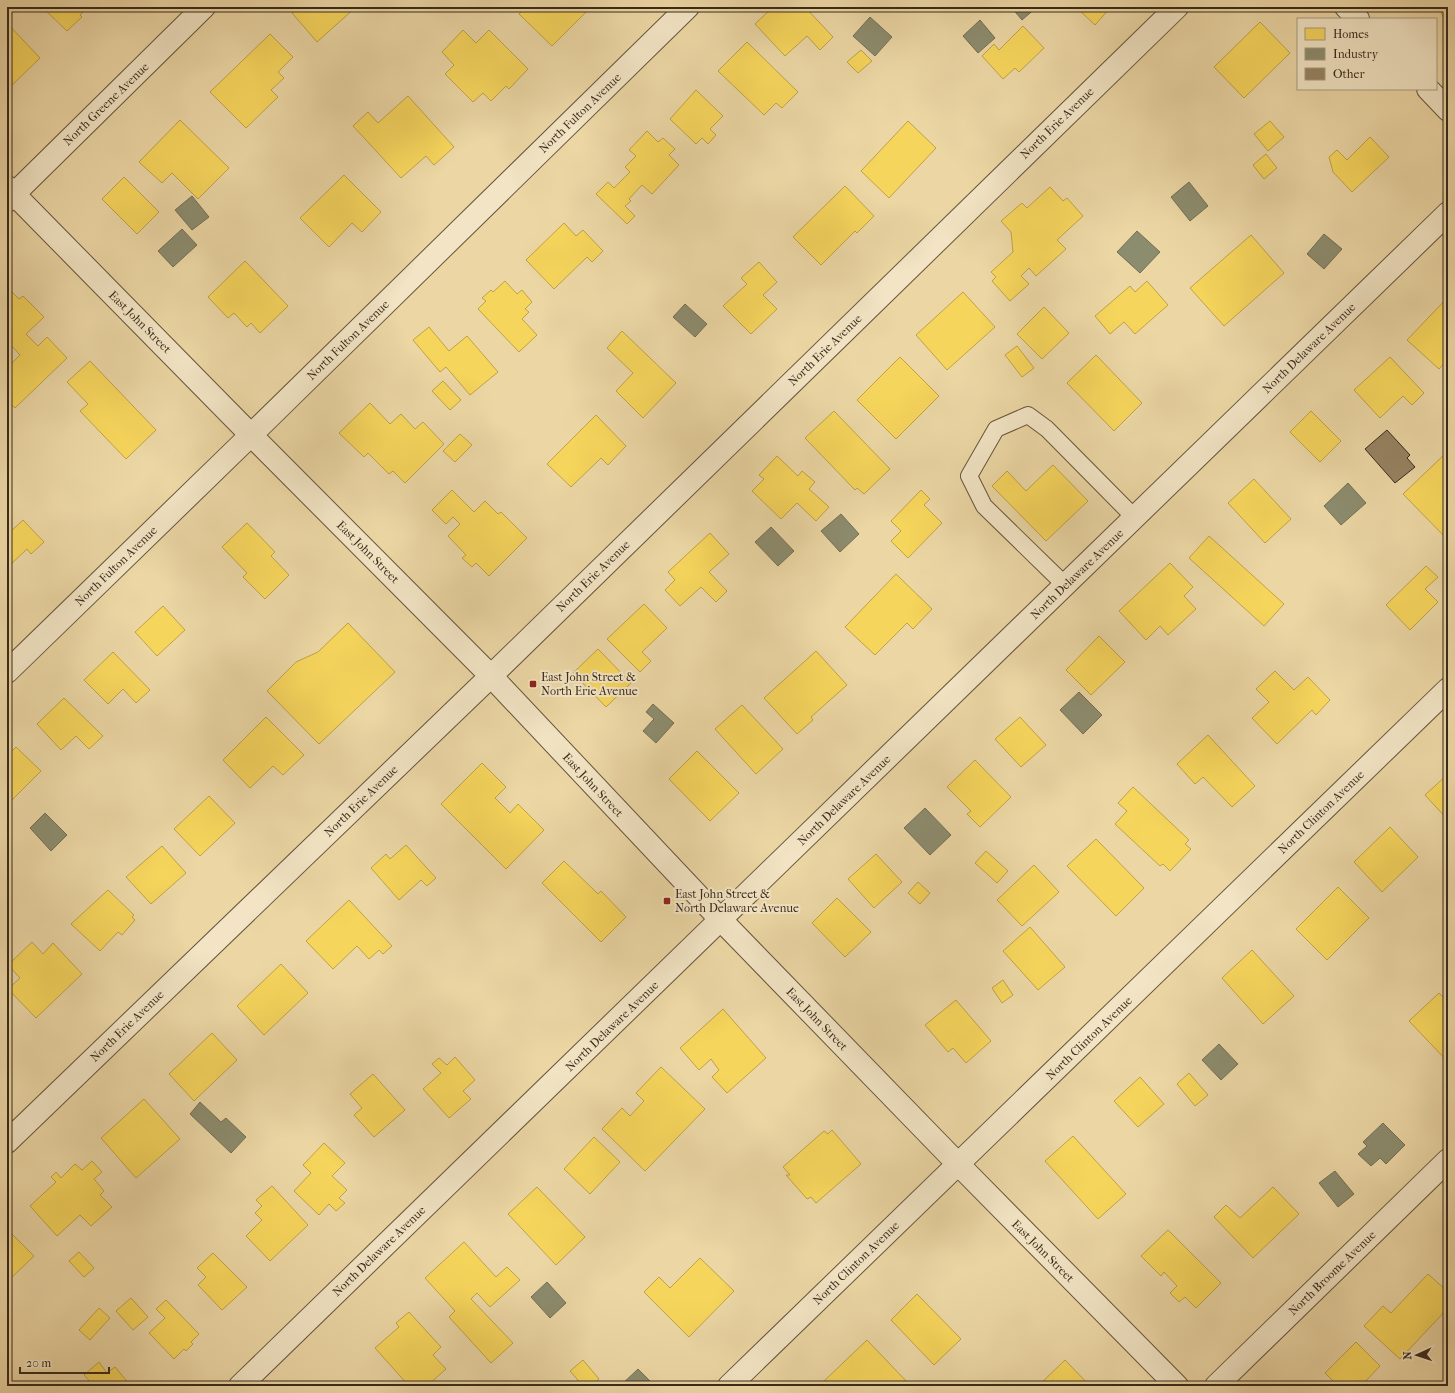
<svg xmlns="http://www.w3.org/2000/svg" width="1455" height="1393" viewBox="0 0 1455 1393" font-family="'IM FELL French Canon',serif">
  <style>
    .homes { fill: #f6d55c; stroke: #bda248 }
    .industry { fill: #8c8c6e; stroke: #736f55 }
    .building { fill: #968362; stroke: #392a1a }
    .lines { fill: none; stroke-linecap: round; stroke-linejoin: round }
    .service-casing { stroke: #66553c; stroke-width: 18 }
    .minor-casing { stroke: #66553c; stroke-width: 24 }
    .tertiary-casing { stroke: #66553c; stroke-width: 24 }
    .service { stroke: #f2e4c4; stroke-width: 16 }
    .minor { stroke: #f2e4c4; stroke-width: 22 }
    .tertiary { stroke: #f2e4c4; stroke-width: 22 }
    .poi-dot { fill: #8f2418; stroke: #f2e4c4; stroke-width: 1.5 }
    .labels { text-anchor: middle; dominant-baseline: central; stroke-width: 4; stroke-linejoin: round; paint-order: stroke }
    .street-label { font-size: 12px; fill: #392a1a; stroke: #f2e4c4 }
    .poi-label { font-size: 12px; fill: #392a1a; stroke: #f2e4c4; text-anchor: start }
  </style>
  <rect width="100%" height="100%" fill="#ebd6a4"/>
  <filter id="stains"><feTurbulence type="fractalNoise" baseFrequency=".005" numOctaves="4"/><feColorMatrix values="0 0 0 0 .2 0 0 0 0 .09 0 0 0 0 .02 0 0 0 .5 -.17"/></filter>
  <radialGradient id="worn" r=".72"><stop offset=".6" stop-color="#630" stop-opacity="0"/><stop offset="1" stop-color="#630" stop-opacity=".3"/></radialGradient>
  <path class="homes" d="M 42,7 L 92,7 L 88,10 L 86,9 L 80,15 L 82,17 L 67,31 Z
    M 299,7 L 356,7 L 317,42 L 292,13 Z
    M 526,7 L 591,7 L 552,46 L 519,14 Z
    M 773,7 L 805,7 L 833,37 L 820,50 L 807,36 L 785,56 L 755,24 Z
    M 1076,7 L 1111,7 L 1095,25 Z
    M 1439,7 L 1448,7 L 1448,30 Z
    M 1260,22 L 1290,53 L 1244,98 L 1214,67 Z
    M 7,23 L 40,58 L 7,90 Z
    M 1023,26 L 1044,48 L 1019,72 L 1015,68 L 1003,79 L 982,56 L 994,44 L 999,50 Z
    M 463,30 L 476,43 L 489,30 L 528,69 L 509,89 L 506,86 L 491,101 L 483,93 L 473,102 L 445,74 L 454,65 L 442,52 Z
    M 270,34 L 293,57 L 278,72 L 284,78 L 271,90 L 278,97 L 246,128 L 210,92 Z
    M 747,42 L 798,92 L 782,108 L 776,103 L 764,115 L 718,71 Z
    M 861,50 L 872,61 L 858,73 L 847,62 Z
    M 696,90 L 723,116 L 710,129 L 716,135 L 708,144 L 702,138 L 696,144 L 670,119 Z
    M 408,96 L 454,147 L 434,165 L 426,156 L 401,178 L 353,126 L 368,112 L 378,123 Z
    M 180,120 L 229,168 L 198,199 L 172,173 L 162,183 L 139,162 Z
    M 908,121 L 936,148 L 889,198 L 861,171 Z
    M 1270,121 L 1284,137 L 1268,151 L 1254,134 Z
    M 647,131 L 658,142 L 663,138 L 675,149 L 669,155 L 679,165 L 652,194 L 642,185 L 629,199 L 631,201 L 625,206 L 635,216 L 627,224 L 596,194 L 608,182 L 614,188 L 630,172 L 625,167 L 636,156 L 629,150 Z
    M 1370,137 L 1389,157 L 1352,192 L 1333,172 L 1329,157 L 1337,150 L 1347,160 Z
    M 1266,154 L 1277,168 L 1264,179 L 1253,165 Z
    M 344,175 L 381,212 L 362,232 L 352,223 L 329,247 L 300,218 Z
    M 124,177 L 159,212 L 137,234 L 102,199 Z
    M 845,186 L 874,216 L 857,233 L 855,231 L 821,265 L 793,237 Z
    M 1050,187 L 1063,201 L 1067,198 L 1083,216 L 1057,240 L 1066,249 L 1036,276 L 1029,268 L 1021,276 L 1029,284 L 1010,301 L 992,281 L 996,277 L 991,272 L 1013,252 L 1011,232 L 1001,221 L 1022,203 L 1027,208 Z
    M 564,223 L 576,236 L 583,230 L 603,251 L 592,262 L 587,257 L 554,289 L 526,260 Z
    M 1251,235 L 1284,273 L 1224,326 L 1190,288 Z
    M 245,261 L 288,306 L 260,333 L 251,323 L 247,327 L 234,313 L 228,318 L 208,297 Z
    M 759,262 L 777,282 L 763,295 L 777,309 L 751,334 L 723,306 L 747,284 L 741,278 Z
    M 505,281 L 517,294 L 522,290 L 532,302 L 525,309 L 529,312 L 522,319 L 537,335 L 519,352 L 478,309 L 486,301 L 482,298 L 491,290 L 493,292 Z
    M 1147,281 L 1168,305 L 1135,334 L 1124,322 L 1110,334 L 1095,316 L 1130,286 L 1135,292 Z
    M 8,288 L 19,299 L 23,296 L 44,317 L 26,334 L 38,346 L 47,337 L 67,358 L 15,408 L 7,400 L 7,368 L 20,355 L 7,341 L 7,289 Z
    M 963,292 L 995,327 L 947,370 L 916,335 Z
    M 1448,297 L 1448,359 L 1439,369 L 1407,340 Z
    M 1044,307 L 1069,333 L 1042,359 L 1017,334 Z
    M 429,327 L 449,351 L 467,336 L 498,372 L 470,395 L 446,367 L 440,372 L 413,340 Z
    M 622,331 L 676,383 L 643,418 L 616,391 L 633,373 L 607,348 Z
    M 1017,346 L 1034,368 L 1022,377 L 1005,355 Z
    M 1096,355 L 1142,403 L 1114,431 L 1067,383 Z
    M 900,357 L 939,396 L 896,439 L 857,400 Z
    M 1390,357 L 1424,393 L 1412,405 L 1403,396 L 1380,418 L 1354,390 Z
    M 90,361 L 156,430 L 126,459 L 80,411 L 88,404 L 67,382 Z
    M 443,381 L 461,400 L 450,410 L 432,391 Z
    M 370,403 L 390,424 L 401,414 L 415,429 L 423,422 L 444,444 L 405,483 L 393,471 L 389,474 L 368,453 L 364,457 L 339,433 Z
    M 834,411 L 890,469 L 864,494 L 857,488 L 855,490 L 805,438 Z
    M 1311,411 L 1341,441 L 1320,462 L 1290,432 Z
    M 596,415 L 626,446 L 608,465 L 601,458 L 571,487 L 547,464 Z
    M 460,434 L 472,445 L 455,462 L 443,451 Z
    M 1448,451 L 1448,540 L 1403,494 Z
    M 777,456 L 798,476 L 802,471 L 815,482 L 809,489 L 829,507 L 816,521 L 797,503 L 781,519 L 752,491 L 764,479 L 759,475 Z
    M 1053,465 L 1088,501 L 1046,541 L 992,486 L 1007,471 L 1026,491 Z
    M 1254,479 L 1291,519 L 1265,543 L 1228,503 Z
    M 452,490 L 474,512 L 485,501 L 498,514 L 501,512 L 527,538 L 489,576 L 476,563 L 472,567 L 462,558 L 466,555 L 448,536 L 460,524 L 453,517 L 446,524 L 432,510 Z
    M 921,490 L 930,499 L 924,505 L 942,523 L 908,558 L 891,541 L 901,531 L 891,521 Z
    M 23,520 L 44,542 L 31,554 L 27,549 L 7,568 L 7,527 L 11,531 Z
    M 247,523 L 275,552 L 271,556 L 289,575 L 265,599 L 243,577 L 247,573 L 222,547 Z
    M 710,533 L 729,554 L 709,572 L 727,591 L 716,602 L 701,587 L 680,606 L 665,590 L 675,580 L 668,572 Z
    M 1209,536 L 1284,604 L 1264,626 L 1189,558 Z
    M 1170,563 L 1193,587 L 1184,596 L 1196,609 L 1168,635 L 1160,626 L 1146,640 L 1119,611 Z
    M 1426,566 L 1438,577 L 1425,589 L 1438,602 L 1410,630 L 1386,605 Z
    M 896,574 L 932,609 L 913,629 L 907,623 L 875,655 L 845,627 Z
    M 644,604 L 667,628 L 642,652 L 651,661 L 640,672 L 607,639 Z
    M 163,606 L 185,630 L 157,656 L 135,632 Z
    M 348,623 L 395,672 L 319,744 L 267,691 L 296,662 L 318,652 Z
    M 1099,636 L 1125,662 L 1091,695 L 1066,670 Z
    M 598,649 L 631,683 L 606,707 L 573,673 Z
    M 816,651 L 847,685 L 811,717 L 813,720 L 797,734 L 764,698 Z
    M 113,652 L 150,690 L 136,703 L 123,689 L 108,704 L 84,680 Z
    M 1275,671 L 1294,690 L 1308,677 L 1330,700 L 1316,715 L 1312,710 L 1277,744 L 1252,718 L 1269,702 L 1256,689 Z
    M 64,698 L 103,736 L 89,749 L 76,736 L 61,750 L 37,724 Z
    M 742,705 L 783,749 L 756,774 L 715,729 Z
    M 266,717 L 304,755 L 283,775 L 273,766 L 250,788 L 223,760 Z
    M 1020,717 L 1046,745 L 1021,767 L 995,739 Z
    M 1208,735 L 1255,786 L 1232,807 L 1203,777 L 1195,784 L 1177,764 Z
    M 16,747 L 41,771 L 12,800 L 7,794 L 7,756 Z
    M 697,751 L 739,793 L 710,821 L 669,779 Z
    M 975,760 L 1011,797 L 980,827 L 967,814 L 971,811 L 947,787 Z
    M 482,763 L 506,787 L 495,798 L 510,813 L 518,804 L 544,830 L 506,869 L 441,804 Z
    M 1448,774 L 1448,820 L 1425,795 Z
    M 1133,787 L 1189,840 L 1185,844 L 1191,849 L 1170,871 L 1163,864 L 1160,866 L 1115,824 L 1127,811 L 1118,803 Z
    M 209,796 L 235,823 L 200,856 L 174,829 Z
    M 1390,827 L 1418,857 L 1382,892 L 1354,862 Z
    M 1096,839 L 1144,888 L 1116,916 L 1067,866 Z
    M 406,845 L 436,878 L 427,886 L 421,880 L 399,900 L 371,868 L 386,854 L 390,859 Z
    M 162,846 L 186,873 L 151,904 L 126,877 Z
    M 986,851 L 1008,871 L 997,883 L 975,863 Z
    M 876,854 L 902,882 L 874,908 L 848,879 Z
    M 564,861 L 598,894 L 601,891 L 626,917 L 601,942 L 542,883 Z
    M 1034,865 L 1059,892 L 1022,926 L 997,900 Z
    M 918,882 L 930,893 L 920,904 L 908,893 Z
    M 1338,887 L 1369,918 L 1327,960 L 1296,929 Z
    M 108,890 L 134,915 L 132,917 L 135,920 L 122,935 L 118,932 L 100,951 L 71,924 Z
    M 837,898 L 871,932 L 845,957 L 812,923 Z
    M 349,900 L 392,946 L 383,954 L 379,950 L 369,959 L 357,946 L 333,969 L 306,941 Z
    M 1030,927 L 1065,967 L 1038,990 L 1003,951 Z
    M 32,942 L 43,954 L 53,943 L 82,974 L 36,1018 L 8,989 L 20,978 L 8,965 Z
    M 1252,950 L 1294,996 L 1263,1024 L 1222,978 Z
    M 281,964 L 308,993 L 264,1035 L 237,1006 Z
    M 1003,980 L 1013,995 L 1002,1003 L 992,988 Z
    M 1439,993 L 1448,1002 L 1448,1062 L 1409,1021 Z
    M 956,1000 L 991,1041 L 966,1063 L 953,1048 L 948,1052 L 925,1025 Z
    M 723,1009 L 766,1058 L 727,1093 L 712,1077 L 719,1070 L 711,1059 L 699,1070 L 680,1048 Z
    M 212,1033 L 237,1060 L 194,1101 L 169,1074 Z
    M 455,1057 L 475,1080 L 463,1091 L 471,1099 L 449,1118 L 423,1089 L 441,1073 L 432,1064 L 439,1058 L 447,1065 Z
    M 661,1067 L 705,1109 L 645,1171 L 602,1129 L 622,1108 L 630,1116 L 644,1101 L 636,1093 Z
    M 1189,1073 L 1208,1095 L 1195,1106 L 1177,1084 Z
    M 373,1074 L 405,1110 L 374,1137 L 354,1115 L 362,1108 L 350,1094 Z
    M 1140,1077 L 1164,1104 L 1138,1127 L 1114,1101 Z
    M 144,1099 L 180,1139 L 136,1178 L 101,1138 Z
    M 832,1130 L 861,1164 L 816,1203 L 811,1197 L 807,1199 L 786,1175 L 790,1175 L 783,1167 L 824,1131 L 828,1134 Z
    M 1073,1136 L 1126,1194 L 1098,1219 L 1045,1161 Z
    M 594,1137 L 620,1162 L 590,1194 L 564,1169 Z
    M 324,1143 L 345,1163 L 332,1176 L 347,1190 L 339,1198 L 345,1203 L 336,1211 L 329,1204 L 319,1215 L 294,1191 L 311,1173 L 303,1165 Z
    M 92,1161 L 102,1172 L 94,1179 L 104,1191 L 100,1195 L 112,1207 L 91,1226 L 80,1215 L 57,1236 L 30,1206 L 56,1182 L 51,1177 L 56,1172 L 61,1178 L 75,1164 L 82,1170 Z
    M 272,1186 L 308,1225 L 270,1261 L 246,1236 L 262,1220 L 255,1213 L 262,1206 L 256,1200 Z
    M 537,1187 L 585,1237 L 556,1265 L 508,1214 Z
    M 1273,1187 L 1299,1214 L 1253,1258 L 1214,1217 L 1226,1205 L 1240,1218 Z
    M 1168,1230 L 1221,1283 L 1196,1308 L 1185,1297 L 1179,1302 L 1170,1293 L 1177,1286 L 1164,1272 L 1161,1276 L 1141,1256 Z
    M 11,1233 L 34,1256 L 7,1282 L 7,1237 Z
    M 464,1242 L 496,1277 L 507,1267 L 520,1280 L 490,1307 L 477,1293 L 471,1299 L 513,1343 L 491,1363 L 449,1317 L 455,1311 L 425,1278 Z
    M 79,1252 L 94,1268 L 84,1277 L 69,1261 Z
    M 213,1253 L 247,1287 L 222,1310 L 198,1285 L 206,1277 L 197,1268 Z
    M 700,1258 L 734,1291 L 689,1337 L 644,1292 L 659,1277 L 670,1288 Z
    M 1428,1274 L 1448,1292 L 1448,1308 L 1400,1359 L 1364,1326 L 1383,1306 L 1391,1313 Z
    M 917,1294 L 961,1339 L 934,1365 L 891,1320 Z
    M 131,1298 L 148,1317 L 133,1330 L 116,1311 Z
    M 166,1300 L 199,1334 L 191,1342 L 193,1344 L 186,1351 L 184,1349 L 174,1359 L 149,1333 L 165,1318 L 156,1309 Z
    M 99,1308 L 110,1318 L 90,1340 L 79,1330 Z
    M 409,1312 L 441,1347 L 433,1355 L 446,1369 L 427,1386 L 409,1386 L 375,1348 L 399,1327 L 396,1323 Z
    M 867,1340 L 909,1384 L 906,1386 L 826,1386 L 823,1382 Z
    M 1356,1342 L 1380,1366 L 1361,1386 L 1338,1386 L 1325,1373 Z
    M 583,1360 L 599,1379 L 591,1386 L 583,1386 L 570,1371 Z
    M 1065,1360 L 1090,1386 L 1038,1386 Z
    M 99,1362 L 107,1373 L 115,1367 L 131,1386 L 94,1386 L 84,1375 Z"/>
  <path class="industry" d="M 1011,7 L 1037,7 L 1022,20 Z
    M 870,17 L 892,37 L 875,56 L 853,36 Z
    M 980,20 L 995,38 L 978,53 L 963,36 Z
    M 1189,182 L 1208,206 L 1190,221 L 1171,197 Z
    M 192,196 L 209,217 L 192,230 L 175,210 Z
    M 182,229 L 197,245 L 173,267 L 158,251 Z
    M 1137,231 L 1160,252 L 1140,273 L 1117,252 Z
    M 1324,234 L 1342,249 L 1324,269 L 1307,254 Z
    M 685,304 L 707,324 L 695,337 L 673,317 Z
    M 1348,483 L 1366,503 L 1341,525 L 1324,506 Z
    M 841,514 L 859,534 L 840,552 L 821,531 Z
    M 771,527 L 794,551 L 778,566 L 755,542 Z
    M 1079,692 L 1102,715 L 1083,734 L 1060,710 Z
    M 653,704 L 674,723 L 656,743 L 643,731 L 654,719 L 646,712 Z
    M 925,808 L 951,835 L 930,855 L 904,828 Z
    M 45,813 L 67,835 L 51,851 L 30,828 Z
    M 1219,1044 L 1238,1064 L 1221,1080 L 1202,1060 Z
    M 200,1102 L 221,1122 L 226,1118 L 246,1137 L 231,1153 L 190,1114 Z
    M 1383,1123 L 1405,1145 L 1386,1164 L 1380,1158 L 1371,1166 L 1358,1154 L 1367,1146 L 1363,1142 Z
    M 1335,1171 L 1354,1194 L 1338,1207 L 1319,1183 Z
    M 547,1282 L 566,1303 L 550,1318 L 531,1297 Z
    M 638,1369 L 655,1386 L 620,1386 Z"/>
  <path class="building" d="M 1387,430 L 1410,455 L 1407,458 L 1415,467 L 1395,483 L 1365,449 Z"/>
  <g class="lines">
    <defs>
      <path id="service" d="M 1065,585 L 984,506 L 969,476 L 996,429 L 1028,415 L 1047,429 L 1135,518"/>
      <path id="minor" d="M 1346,7 L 1358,19
        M 1428,89 L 1448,110
        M 7,201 L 204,7
        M 7,672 L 251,435 L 688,7
        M 7,1142 L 491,676 L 1177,7
        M 729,1386 L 1448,689
        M 1216,1386 L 1448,1160"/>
      <path id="tertiary" d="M 7,187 L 251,435 L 491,676 L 721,920 L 958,1164 L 1177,1386
        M 240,1386 L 1448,213"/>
    </defs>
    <use href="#service" class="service-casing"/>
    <use href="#minor" class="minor-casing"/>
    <use href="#tertiary" class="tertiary-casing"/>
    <use href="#service" class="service"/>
    <use href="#minor" class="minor"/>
    <use href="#tertiary" class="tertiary"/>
  </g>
  <g class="poi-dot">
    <rect x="529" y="680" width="8" height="8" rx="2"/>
    <rect x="663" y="897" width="8" height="8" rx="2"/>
  </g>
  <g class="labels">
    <g class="street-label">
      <text transform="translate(106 104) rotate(-44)">North Greene Avenue</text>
      <text transform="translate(580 113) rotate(-44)">North Fulton Avenue</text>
      <text transform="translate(1057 123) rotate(-44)">North Erie Avenue</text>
      <text transform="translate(140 322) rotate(45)">East John Street</text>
      <text transform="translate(348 340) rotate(-44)">North Fulton Avenue</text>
      <text transform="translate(1309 348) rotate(-44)">North Delaware Avenue</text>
      <text transform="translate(825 350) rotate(-44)">North Erie Avenue</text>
      <text transform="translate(368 552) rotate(45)">East John Street</text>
      <text transform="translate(116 566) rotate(-44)">North Fulton Avenue</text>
      <text transform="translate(1077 574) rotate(-44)">North Delaware Avenue</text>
      <text transform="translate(593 576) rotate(-44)">North Erie Avenue</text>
      <text transform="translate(593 785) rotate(47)">East John Street</text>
      <text transform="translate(844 800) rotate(-44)">North Delaware Avenue</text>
      <text transform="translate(361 801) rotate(-44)">North Erie Avenue</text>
      <text transform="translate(1321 812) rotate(-44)">North Clinton Avenue</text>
      <text transform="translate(817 1019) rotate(46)">East John Street</text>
      <text transform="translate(127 1026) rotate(-44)">North Erie Avenue</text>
      <text transform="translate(612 1026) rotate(-44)">North Delaware Avenue</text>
      <text transform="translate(1089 1038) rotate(-44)">North Clinton Avenue</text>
      <text transform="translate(379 1251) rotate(-44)">North Delaware Avenue</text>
      <text transform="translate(1043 1251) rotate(45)">East John Street</text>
      <text transform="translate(856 1263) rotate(-44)">North Clinton Avenue</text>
      <text transform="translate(1332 1273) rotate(-44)">North Broome Avenue</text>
    </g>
    <g class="poi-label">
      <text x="541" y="677">East John Street &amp;<tspan x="541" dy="14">North Erie Avenue</tspan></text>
      <text x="675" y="894">East John Street &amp;<tspan x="675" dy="14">North Delaware Avenue</tspan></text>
    </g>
  </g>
  <rect width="1455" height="1393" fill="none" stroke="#ebd6a4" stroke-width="24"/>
  <rect x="8" y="8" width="1439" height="1377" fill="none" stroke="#392a1a" stroke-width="2"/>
  <rect x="12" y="12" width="1431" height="1369" fill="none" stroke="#392a1a"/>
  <rect x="1297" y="18" width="140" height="72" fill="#f2e4c4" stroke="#a89a80"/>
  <rect x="1305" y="28" width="20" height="12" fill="#f6d55c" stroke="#a89a80"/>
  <text x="1333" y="38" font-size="12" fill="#392a1a">Homes</text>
  <rect x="1305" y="48" width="20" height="12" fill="#8c8c6e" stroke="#a89a80"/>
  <text x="1333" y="58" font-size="12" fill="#392a1a">Industry</text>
  <rect x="1305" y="68" width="20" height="12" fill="#968362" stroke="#a89a80"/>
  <text x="1333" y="78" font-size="12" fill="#392a1a">Other</text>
  <g transform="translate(1417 1355) rotate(267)" stroke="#f2e4c4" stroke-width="3" paint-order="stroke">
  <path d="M0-3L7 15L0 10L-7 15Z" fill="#392a1a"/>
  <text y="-6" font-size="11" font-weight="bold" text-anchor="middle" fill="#392a1a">N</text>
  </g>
  <path d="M20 1367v6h89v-6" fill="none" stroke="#392a1a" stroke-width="2"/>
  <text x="26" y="1367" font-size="12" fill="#392a1a" stroke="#f2e4c4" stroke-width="3" paint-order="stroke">20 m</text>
  <rect width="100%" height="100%" filter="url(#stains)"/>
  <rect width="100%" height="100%" fill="url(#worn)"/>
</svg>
